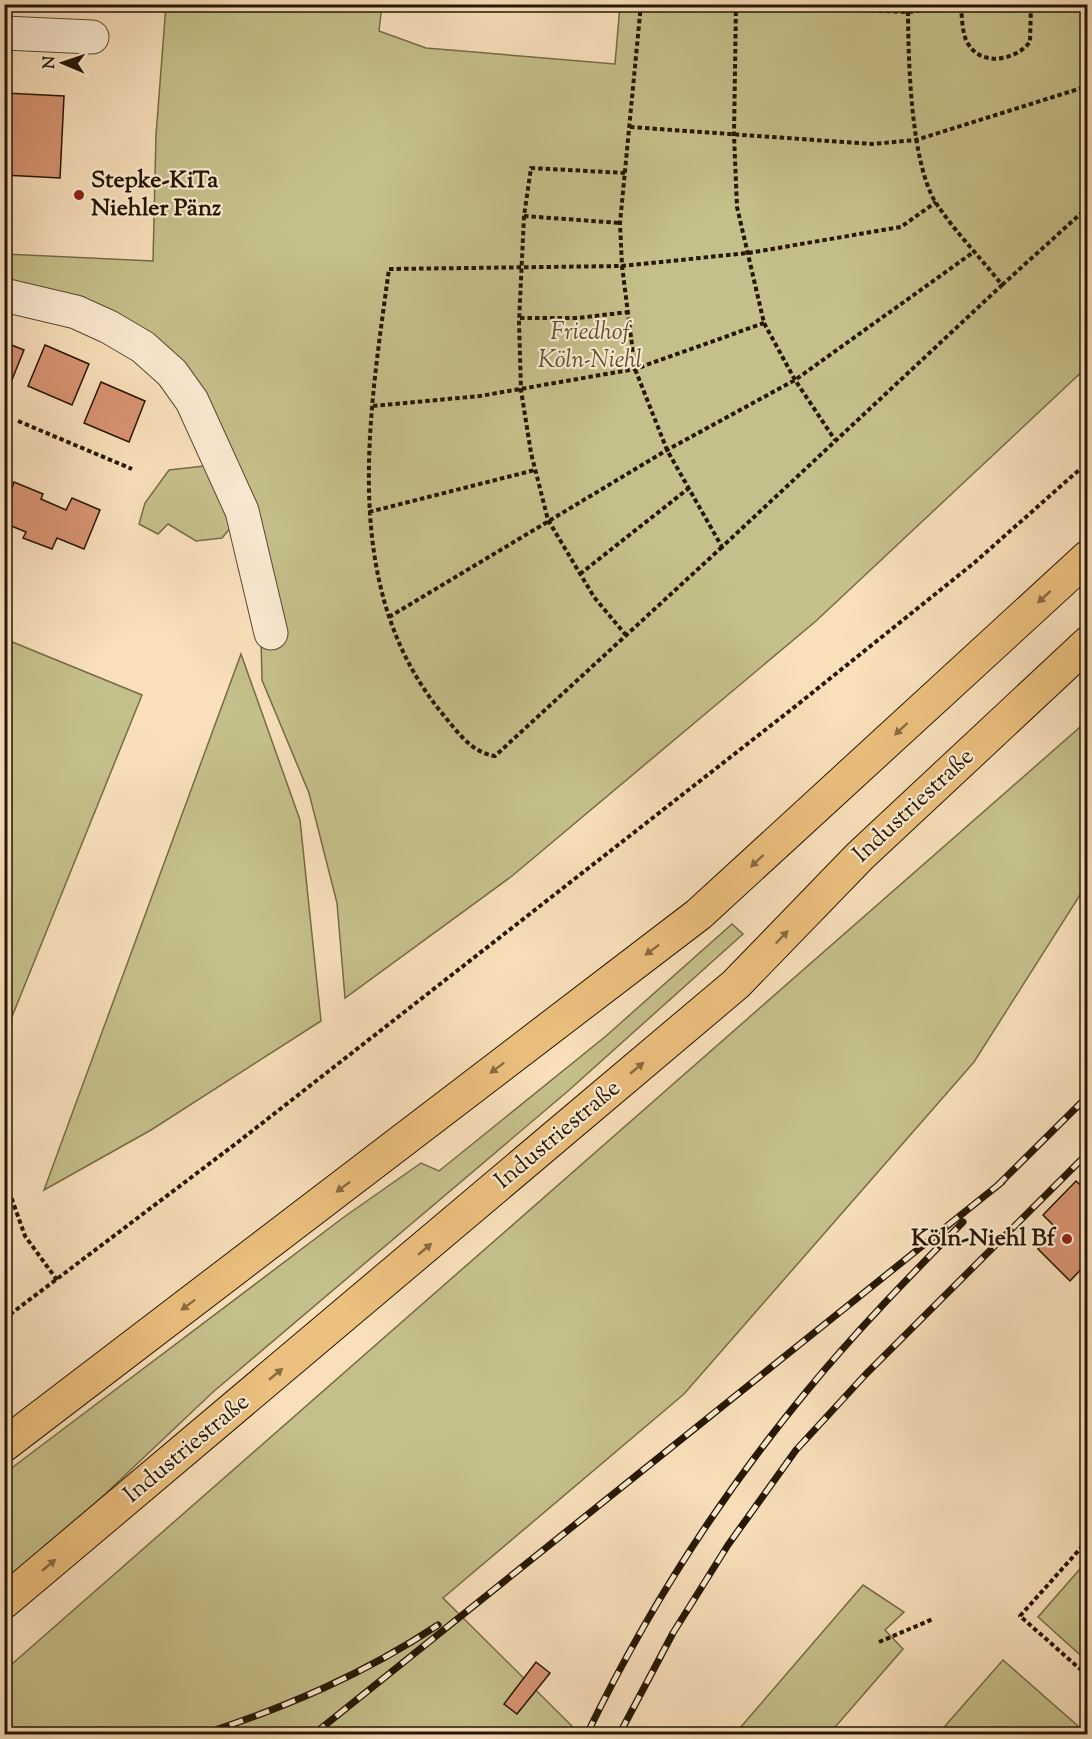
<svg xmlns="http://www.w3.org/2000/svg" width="1092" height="1739" viewBox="0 0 1092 1739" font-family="'Sorts Mill Goudy',serif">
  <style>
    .green { fill: #c5c08b; stroke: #766b46; stroke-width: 1.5 }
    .building { fill: #d99474; stroke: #261602; stroke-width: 1.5 }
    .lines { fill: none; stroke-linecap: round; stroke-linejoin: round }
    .minor-casing { stroke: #5b4830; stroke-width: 35 }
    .highway-casing { stroke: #261602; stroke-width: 35 }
    .path { stroke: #261602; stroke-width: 4; stroke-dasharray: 4.5 3; stroke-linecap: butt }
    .minor { stroke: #fbebd3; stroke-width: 33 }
    .highway { stroke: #ecc07e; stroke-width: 33 }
    .rail-casing { stroke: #261602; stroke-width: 7 }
    .rail { stroke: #fbebd3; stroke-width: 4.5; stroke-dasharray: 14; stroke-linecap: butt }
    .oneway { fill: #896b40 }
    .poi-dot { fill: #8f2418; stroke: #fbebd3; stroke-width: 2 }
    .labels { text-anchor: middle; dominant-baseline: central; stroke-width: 4.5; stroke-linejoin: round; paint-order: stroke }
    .poi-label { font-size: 24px; font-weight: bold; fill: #261602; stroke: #fbebd3; text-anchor: start }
    .park-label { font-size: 24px; font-style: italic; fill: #5e5232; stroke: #fbebd3 }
    .street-label { font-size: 24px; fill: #261602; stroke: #fbebd3 }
  </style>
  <rect width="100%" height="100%" fill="#f9e0bb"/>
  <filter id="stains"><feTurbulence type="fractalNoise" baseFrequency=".00333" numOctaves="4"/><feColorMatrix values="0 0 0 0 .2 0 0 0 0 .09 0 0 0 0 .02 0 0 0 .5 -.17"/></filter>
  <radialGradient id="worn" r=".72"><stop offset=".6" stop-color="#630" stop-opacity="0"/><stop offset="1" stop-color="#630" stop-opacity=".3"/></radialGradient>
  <path class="green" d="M 166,5 L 382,5 L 379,31 L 426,48 L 615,64 L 620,5 L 1087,5 L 1087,367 L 816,621 L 512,876 L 345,998 L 337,903 L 309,793 L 262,680 L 261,639 L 283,636 L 184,370 L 5,286 L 5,254 L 153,261 L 156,135 Z
    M 204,466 L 231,527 L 222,538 L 196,541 L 168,524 L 158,534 L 139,524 L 145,503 L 169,470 Z
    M 5,639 L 142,695 L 5,1034 Z
    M 241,654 L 300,820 L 321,1021 L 151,1130 L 44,1190 Z
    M 1087,721 L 1087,884 L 974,1062 L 684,1394 L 443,1598 L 580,1734 L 5,1734 L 4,1671 Z
    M 732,924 L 743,934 L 568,1091 L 213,1392 L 101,1498 L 5,1580 L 5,1473 L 344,1217 L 421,1163 L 439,1171 L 606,1036 Z
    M 1087,1561 L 1087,1661 L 1038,1617 Z
    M 863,1585 L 904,1612 L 885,1630 L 903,1649 L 829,1734 L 748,1734 L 740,1728 Z
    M 1003,1660 L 1087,1734 L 938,1734 Z"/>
  <path class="building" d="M 4,93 L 64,96 L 60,178 L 4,175 Z
    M 4,342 L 24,350 L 7,392 L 4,391 Z
    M 45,345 L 89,364 L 72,405 L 28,386 Z
    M 101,382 L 145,401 L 129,442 L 84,423 Z
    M 14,482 L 43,494 L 41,499 L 66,510 L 72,498 L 100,510 L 84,549 L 57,538 L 52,549 L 23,538 L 26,532 L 4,523 L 4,485 L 12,488 Z
    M 1076,1181 L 1088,1192 L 1088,1262 L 1070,1281 L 1038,1249 L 1057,1229 L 1043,1215 Z
    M 536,1662 L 550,1673 L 517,1714 L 504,1704 Z"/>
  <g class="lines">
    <defs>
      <path id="minor" d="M 4,33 L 92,37
        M 4,295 L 76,312 L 109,327 L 143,347 L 172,373 L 192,401 L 242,511 L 271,633"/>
      <path id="highway" d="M 4,1445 L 699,914 L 1088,557
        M 4,1602 L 736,984 L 860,856 L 1088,643"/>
    </defs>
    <use href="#minor" class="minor-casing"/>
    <use href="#highway" class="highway-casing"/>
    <path class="path" d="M 641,4 L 620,223 L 622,266 L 635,369 L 667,450 L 722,547 L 1002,285 C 981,258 955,232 936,203 C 910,162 908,54 908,4
      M 736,4 L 734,135 L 737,207 L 764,323 L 795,380 L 835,440
      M 736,5 L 908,12 L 976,4
      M 961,6 C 962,17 962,30 966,40 C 978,67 1014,62 1030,42 L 1031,4
      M 630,127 L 872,144 L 916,140 L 1088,86
      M 625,173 L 531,168 L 524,216 L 519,322 L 521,390 L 531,453 L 548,520 L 594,597 L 625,634
      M 524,216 L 620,223
      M 1002,285 L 1088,207
      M 520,318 L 578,318 L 628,312
      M 373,406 L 480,396 L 635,369 L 764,323
      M 18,421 L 132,469
      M 369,512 L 535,470
      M 722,547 L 495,756 C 470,752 457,731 441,712 C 339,586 369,417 389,269 L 622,266 L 748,253 L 901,227 L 936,202
      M 580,574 L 689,488
      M 389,617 L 667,450 L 795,380 L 975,251
      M 4,1177 L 25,1236 L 57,1280
      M 4,1319 L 238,1142 L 792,709 L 974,563 L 1088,462
      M 1088,1540 L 1020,1616 L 1088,1676
      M 879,1642 L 933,1619"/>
    <use href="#minor" class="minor"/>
    <use href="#highway" class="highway"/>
    <defs>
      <path id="rail" d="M 996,1187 L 1088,1096
        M 620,1733 L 673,1633 L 728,1545 L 796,1450 L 866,1374 L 1088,1153
        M 203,1734 C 287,1707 364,1674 438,1625
        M 314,1734 L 1002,1182
        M 587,1734 C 646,1612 720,1496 806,1392 C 855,1332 909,1277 963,1222"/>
    </defs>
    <use href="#rail" class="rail-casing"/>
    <use href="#rail" class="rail"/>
  </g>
  <defs><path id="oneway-solid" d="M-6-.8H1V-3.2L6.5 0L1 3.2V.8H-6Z" transform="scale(1.5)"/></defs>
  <g class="oneway">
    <use href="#oneway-solid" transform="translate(1044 597) rotate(137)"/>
    <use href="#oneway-solid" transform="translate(901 729) rotate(137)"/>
    <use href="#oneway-solid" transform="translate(757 861) rotate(137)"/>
    <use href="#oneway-solid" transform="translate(782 937) rotate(-46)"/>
    <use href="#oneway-solid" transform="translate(652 950) rotate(143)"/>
    <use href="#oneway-solid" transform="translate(497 1068) rotate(143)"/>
    <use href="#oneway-solid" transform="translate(637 1068) rotate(-40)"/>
    <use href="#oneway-solid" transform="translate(343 1187) rotate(143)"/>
    <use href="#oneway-solid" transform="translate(425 1249) rotate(-40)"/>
    <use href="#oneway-solid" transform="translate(188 1305) rotate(143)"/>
    <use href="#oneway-solid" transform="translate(276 1374) rotate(-40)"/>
    <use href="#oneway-solid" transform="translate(49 1565) rotate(-40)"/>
  </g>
  <g class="poi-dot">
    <circle cx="79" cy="195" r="6"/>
    <circle cx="1067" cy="1239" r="6"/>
  </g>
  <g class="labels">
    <g class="poi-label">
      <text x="91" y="181">Stepke-KiTa<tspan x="91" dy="28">Niehler Pänz</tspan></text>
      <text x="1055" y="1239" text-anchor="end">Köln-Niehl Bf</text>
    </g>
    <g class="park-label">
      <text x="590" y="333">Friedhof<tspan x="590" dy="28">Köln-Niehl</tspan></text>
    </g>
    <g class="street-label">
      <text transform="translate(914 806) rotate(-43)">Industriestraße</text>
      <text transform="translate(558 1135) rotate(-40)">Industriestraße</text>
      <text transform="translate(187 1449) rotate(-40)">Industriestraße</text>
    </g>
  </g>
  <rect width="1092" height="1739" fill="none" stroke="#f9e0bb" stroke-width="24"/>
  <rect x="6" y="6" width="1080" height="1727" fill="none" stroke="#261602" stroke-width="3"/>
  <rect x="12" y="12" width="1068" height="1715" fill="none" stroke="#261602" stroke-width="1.5"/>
  <g transform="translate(63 63) rotate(272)" stroke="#fbebd3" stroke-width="4.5" paint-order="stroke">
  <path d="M0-4.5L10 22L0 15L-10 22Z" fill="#261602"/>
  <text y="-9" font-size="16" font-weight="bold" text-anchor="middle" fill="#261602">N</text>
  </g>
  <rect width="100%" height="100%" filter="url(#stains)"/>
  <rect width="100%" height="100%" fill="url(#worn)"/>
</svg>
